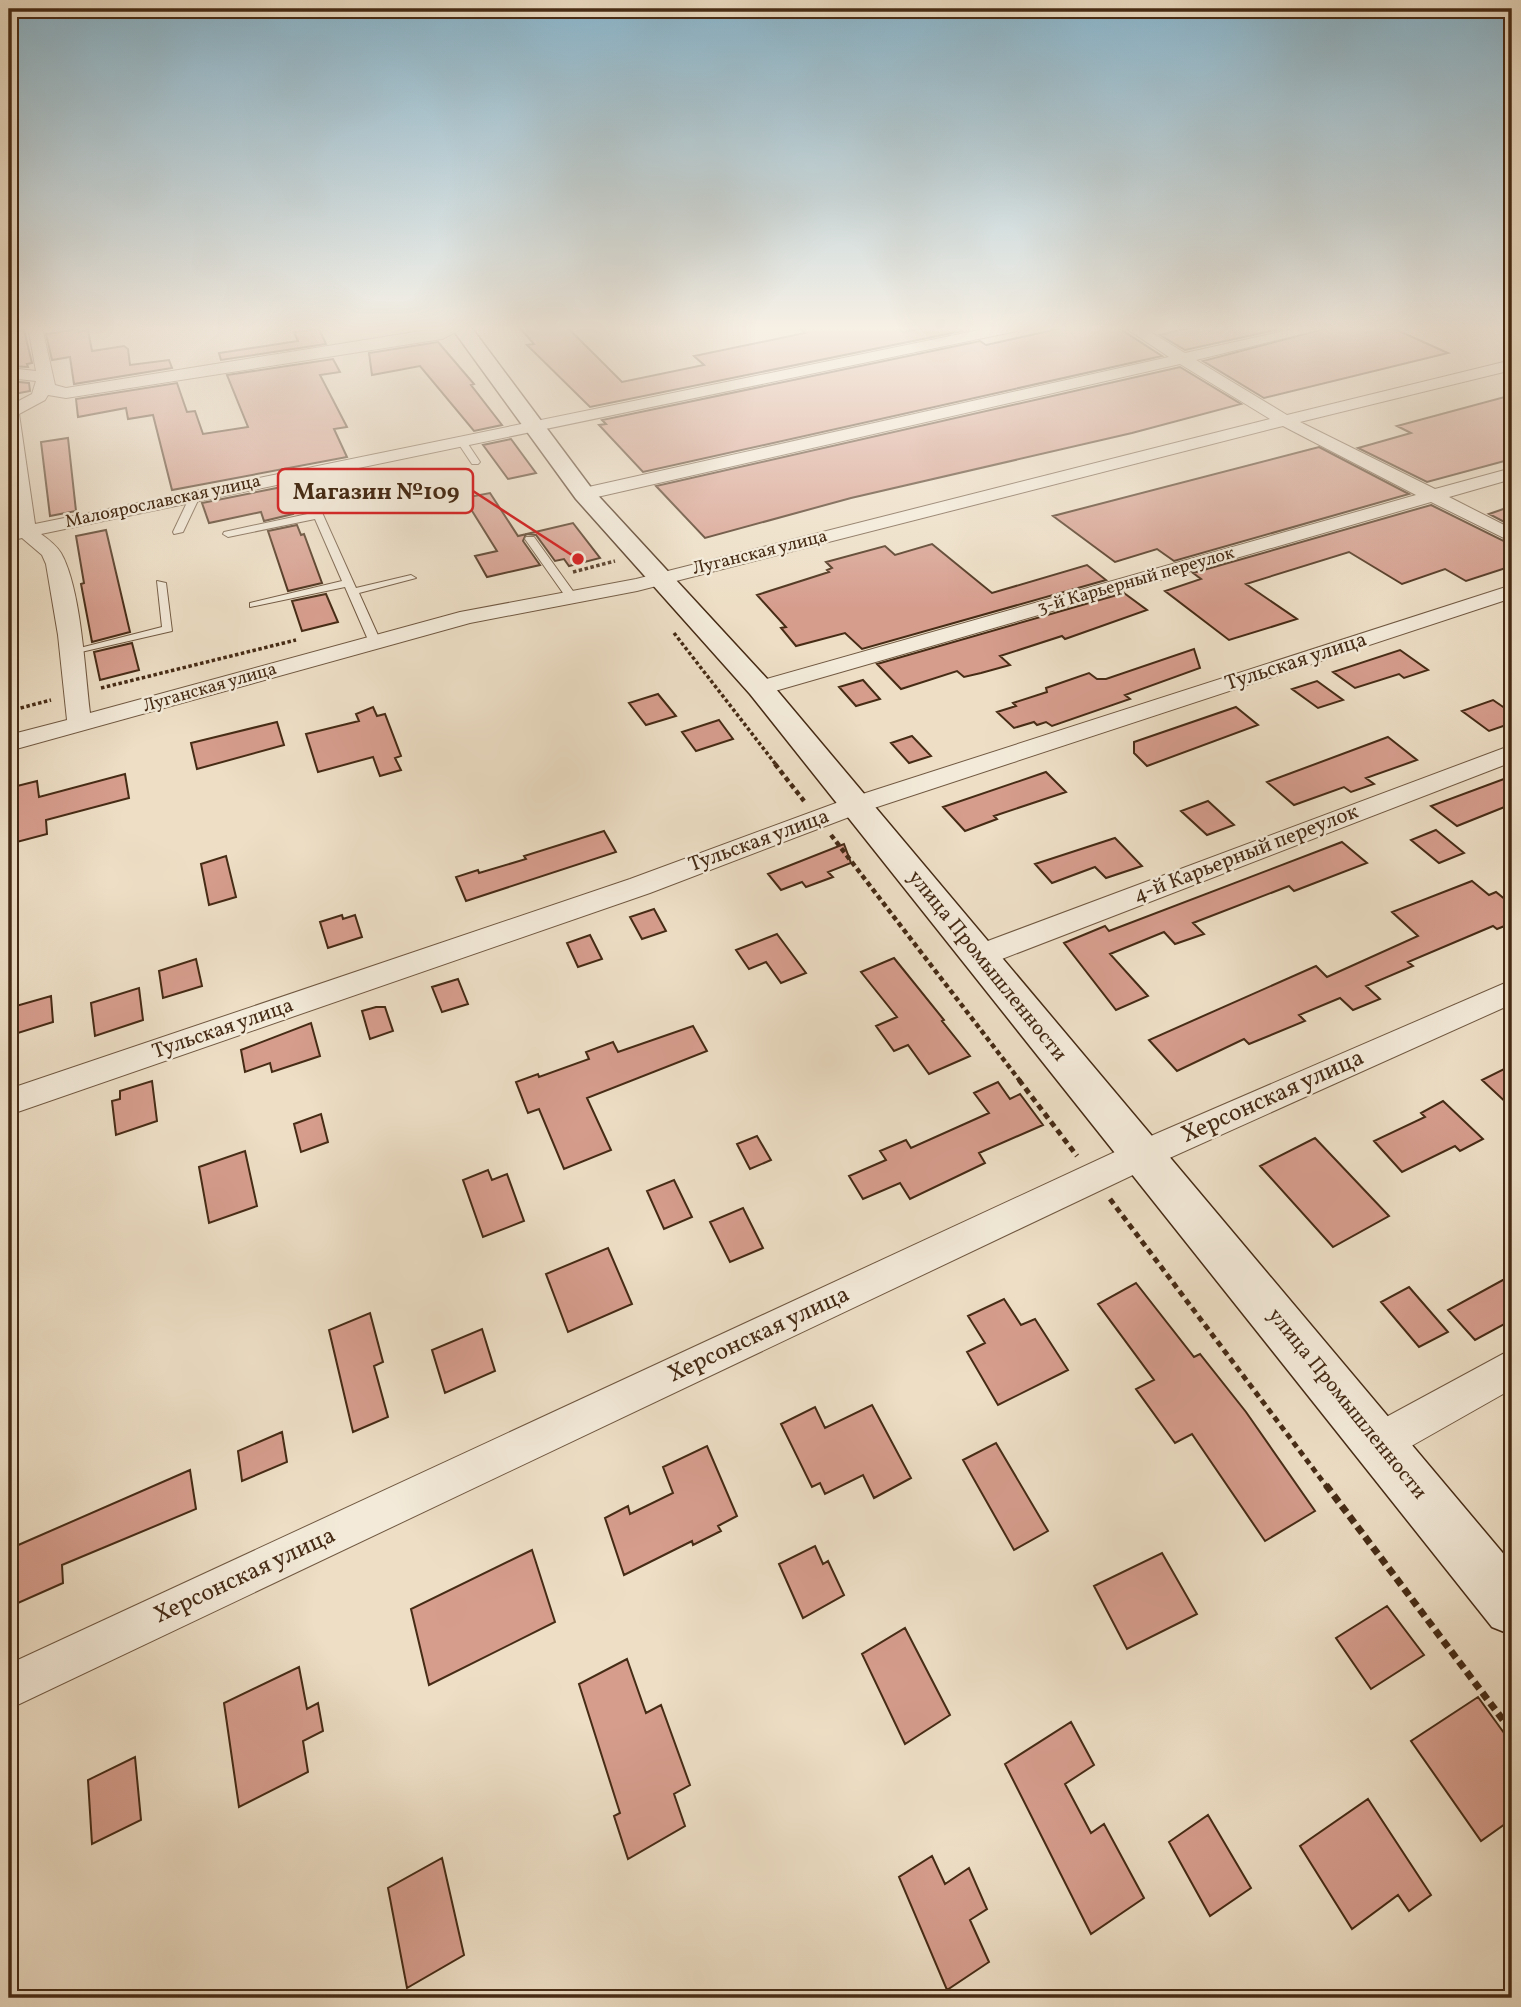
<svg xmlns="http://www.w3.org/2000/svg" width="1521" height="2007" viewBox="0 0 1521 2007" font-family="Vollkorn,serif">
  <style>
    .building { fill: #d69d8d; stroke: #462b15; stroke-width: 2 }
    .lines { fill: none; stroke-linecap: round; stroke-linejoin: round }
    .lane-casing { stroke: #705841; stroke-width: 2 }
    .street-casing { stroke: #705841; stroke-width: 2 }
    .secondary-casing { stroke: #462b15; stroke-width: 3 }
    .path-far3 { stroke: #462b15; stroke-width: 3.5; stroke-dasharray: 3.5 2.5; stroke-linecap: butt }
    .path-far2 { stroke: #462b15; stroke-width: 4.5; stroke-dasharray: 5 3.5; stroke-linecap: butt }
    .path-far1 { stroke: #462b15; stroke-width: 5; stroke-dasharray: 6 4.5; stroke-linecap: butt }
    .path { stroke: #462b15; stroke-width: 7; stroke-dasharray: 8 5; stroke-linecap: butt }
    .lane { fill: #f3ead9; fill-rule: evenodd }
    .street { fill: #f3ead9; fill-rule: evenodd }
    .secondary { fill: #f3ead9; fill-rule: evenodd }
    .labels { text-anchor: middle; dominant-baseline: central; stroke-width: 5; stroke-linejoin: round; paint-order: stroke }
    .far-street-label { font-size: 18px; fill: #462b15; stroke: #f3ead9 }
    .street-label { font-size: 21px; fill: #462b15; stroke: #f3ead9 }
    .near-street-label { font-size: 24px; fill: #462b15; stroke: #f3ead9 }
    .leader { fill: none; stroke: #d62828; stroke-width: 2.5 }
    .callout-dot { fill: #d62828; stroke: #f3ead9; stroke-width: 2.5 }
    .callout { fill: #f3ead9; stroke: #d62828; stroke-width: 2.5 }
    .callout-label { font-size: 23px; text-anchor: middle; font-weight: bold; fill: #462b15 }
  </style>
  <rect width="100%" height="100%" fill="#eddec5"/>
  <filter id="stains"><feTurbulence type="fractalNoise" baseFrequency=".00286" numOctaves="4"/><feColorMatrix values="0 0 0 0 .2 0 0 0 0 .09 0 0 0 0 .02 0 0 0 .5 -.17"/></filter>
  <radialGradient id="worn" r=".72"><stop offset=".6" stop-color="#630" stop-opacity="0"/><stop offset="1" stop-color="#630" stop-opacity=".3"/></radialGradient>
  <path class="building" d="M 519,327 L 567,327 L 622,382 L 704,365 L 694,356 L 805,333 L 798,327 L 895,327 L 903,332 L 928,327 L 956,327 L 962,331 L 590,407 L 527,345 L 534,344 Z
    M 1067,327 L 1117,327 L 1162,356 L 643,472 L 599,425 L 606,424 L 602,420 L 980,341 L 986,345 Z
    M 1193,327 L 1289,327 L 1185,350 L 1160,335 Z
    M 1331,327 L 1390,327 L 1448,353 L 1264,398 L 1203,361 Z
    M 79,329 L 79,332 L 88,330 L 92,351 L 124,346 L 128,349 L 130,365 L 169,360 L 172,368 L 74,384 L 70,357 L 52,360 L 46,334 Z
    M 319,329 L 326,344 L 221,360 L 219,353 L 298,341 L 294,332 Z
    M 24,330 L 32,363 L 27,364 L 28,367 L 9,366 L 9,333 Z
    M 438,342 L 474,384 L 471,385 L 502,425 L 474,431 L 420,366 L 372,375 L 369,353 Z
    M 333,359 L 340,372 L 320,375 L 347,427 L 334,429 L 347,457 L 172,490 L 153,415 L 128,419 L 126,408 L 78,417 L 76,399 L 177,383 L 187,412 L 195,411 L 203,434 L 248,427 L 227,375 Z
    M 1180,367 L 1241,404 L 1132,433 L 851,498 L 705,538 L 656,486 Z
    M 9,381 L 29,383 L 30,391 L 9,395 Z
    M 1512,395 L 1512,459 L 1427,482 L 1358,448 L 1411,433 L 1397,426 Z
    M 68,438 L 76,511 L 50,516 L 41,442 Z
    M 511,439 L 536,473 L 508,479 L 483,445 Z
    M 1319,447 L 1409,494 L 1174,561 L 1157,549 L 1115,562 L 1053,516 Z
    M 282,487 L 293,514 L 264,521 L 261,512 L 209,523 L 202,503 Z
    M 490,493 L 518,536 L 573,523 L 600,558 L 569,566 L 564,559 L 555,561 L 536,535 L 526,534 L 523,541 L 540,565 L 487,577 L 475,556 L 497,551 L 464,498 Z
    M 1431,505 L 1512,545 L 1512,566 L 1466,581 L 1445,569 L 1402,584 L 1349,552 L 1246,584 L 1297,619 L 1229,640 L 1165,591 L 1201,579 L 1193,573 Z
    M 1512,506 L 1512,526 L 1489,514 Z
    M 297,525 L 301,535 L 304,534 L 322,583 L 288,591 L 268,531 Z
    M 106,530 L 130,632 L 92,642 L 81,584 L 84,583 L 76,536 Z
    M 932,544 L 992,593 L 1087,565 L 1106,580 L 862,649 L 845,633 L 796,646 L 781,628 L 786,627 L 757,595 L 829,572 L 827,570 L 832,568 L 826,562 L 885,546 L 895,555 Z
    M 1124,593 L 1147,610 L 1065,639 L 1062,636 L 1000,656 L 1010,665 L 981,673 L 964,677 L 957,671 L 901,689 L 877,664 Z
    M 326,594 L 338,622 L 302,631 L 292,601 Z
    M 132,643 L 139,670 L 100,680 L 94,652 Z
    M 1194,649 L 1200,668 L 1125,695 L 1130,699 L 1052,726 L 1046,722 L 1037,725 L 1034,722 L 1014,728 L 997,712 L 1016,706 L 1013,703 L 1047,692 L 1046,688 L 1089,673 L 1097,679 L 1106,679 Z
    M 1400,650 L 1428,670 L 1404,678 L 1399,674 L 1355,688 L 1333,672 Z
    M 863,680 L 880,699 L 856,706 L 839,687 Z
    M 1317,681 L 1343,700 L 1318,708 L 1292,689 Z
    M 658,694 L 676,716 L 646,725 L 629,703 Z
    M 1493,700 L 1512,713 L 1512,723 L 1489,731 L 1462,711 Z
    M 373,707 L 377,716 L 385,714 L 401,756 L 395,758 L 401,770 L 380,776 L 373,757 L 318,772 L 306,734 L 359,721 L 356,714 Z
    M 1236,707 L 1258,725 L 1147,766 L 1134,753 L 1134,742 Z
    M 719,720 L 733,739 L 696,751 L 682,732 Z
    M 277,722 L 284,745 L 197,769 L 191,743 Z
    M 912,736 L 931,756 L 909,763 L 891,743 Z
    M 1388,737 L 1417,760 L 1366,778 L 1374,784 L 1351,792 L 1344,787 L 1294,805 L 1267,782 Z
    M 1046,772 L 1066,792 L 994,816 L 997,819 L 965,831 L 943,807 Z
    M 125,774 L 129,798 L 46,820 L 47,834 L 13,843 L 9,788 L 37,781 L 39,797 Z
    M 1512,776 L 1512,804 L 1457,826 L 1431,806 Z
    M 1208,801 L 1234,825 L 1207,835 L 1181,811 Z
    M 1436,830 L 1464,853 L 1439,863 L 1411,840 Z
    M 604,831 L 616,852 L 466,901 L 456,877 L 478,870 L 479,873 L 526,859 L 524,856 Z
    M 1115,838 L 1142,866 L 1106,878 L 1095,867 L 1052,883 L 1035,864 Z
    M 1342,842 L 1367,863 L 1294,891 L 1289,886 L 1193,923 L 1204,934 L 1175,944 L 1164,932 L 1110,954 L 1148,996 L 1116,1010 L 1064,943 L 1105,926 L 1109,931 Z
    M 844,844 L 851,863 L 828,872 L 833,877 L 806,887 L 802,882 L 781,890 L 768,874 Z
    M 226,856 L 236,897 L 209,905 L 201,864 Z
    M 1472,881 L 1489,895 L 1496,892 L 1512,905 L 1512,923 L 1497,929 L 1493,926 L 1408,962 L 1413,966 L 1366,986 L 1380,999 L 1353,1010 L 1340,998 L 1299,1015 L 1305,1021 L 1249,1044 L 1244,1039 L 1177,1071 L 1149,1040 L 1316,966 L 1327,977 L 1418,936 L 1392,912 Z
    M 654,909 L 666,931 L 642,939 L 630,917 Z
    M 342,915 L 343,919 L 355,915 L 362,937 L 328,948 L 320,922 Z
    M 777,934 L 806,973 L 781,983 L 766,962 L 749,969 L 736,950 Z
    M 590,935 L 602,959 L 578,967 L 567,943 Z
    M 894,958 L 944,1020 L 942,1021 L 970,1056 L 929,1074 L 908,1045 L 894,1051 L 876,1026 L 897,1017 L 861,972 Z
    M 196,959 L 202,986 L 163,998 L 159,971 Z
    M 458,979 L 468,1004 L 442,1012 L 432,987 Z
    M 139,988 L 143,1020 L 95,1036 L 91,1003 Z
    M 51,996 L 53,1022 L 18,1033 L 16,1006 Z
    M 376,1007 L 385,1007 L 393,1031 L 370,1039 L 362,1011 Z
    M 311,1023 L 320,1056 L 272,1072 L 270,1063 L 245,1072 L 241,1050 Z
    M 693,1026 L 707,1051 L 587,1098 L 611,1150 L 564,1169 L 539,1109 L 528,1113 L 516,1082 L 538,1074 L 539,1077 L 589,1059 L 586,1052 L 613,1042 L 618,1052 Z
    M 1512,1065 L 1512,1108 L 1482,1080 Z
    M 152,1081 L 157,1121 L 116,1135 L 112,1101 L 120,1099 L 120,1091 Z
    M 998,1082 L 1010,1099 L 1020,1094 L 1043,1125 L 979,1153 L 985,1163 L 910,1199 L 900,1183 L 863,1199 L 849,1176 L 886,1160 L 880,1151 L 906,1140 L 911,1148 L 989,1113 L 974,1093 Z
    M 1443,1101 L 1483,1139 L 1460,1151 L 1455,1146 L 1402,1172 L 1374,1141 L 1425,1117 L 1421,1113 Z
    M 321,1114 L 328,1142 L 301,1152 L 294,1124 Z
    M 757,1136 L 771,1160 L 750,1169 L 737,1144 Z
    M 1315,1138 L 1389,1216 L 1333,1247 L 1260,1166 Z
    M 245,1151 L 257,1206 L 209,1223 L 199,1167 Z
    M 488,1170 L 492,1180 L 507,1174 L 524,1221 L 483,1237 L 463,1180 Z
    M 674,1180 L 692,1217 L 664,1229 L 647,1191 Z
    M 743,1208 L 763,1248 L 730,1262 L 710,1222 Z
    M 608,1248 L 632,1304 L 568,1332 L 546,1274 Z
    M 1512,1275 L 1512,1320 L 1475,1340 L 1448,1310 Z
    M 1136,1283 L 1194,1357 L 1200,1354 L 1246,1412 L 1315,1511 L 1265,1541 L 1192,1434 L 1175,1443 L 1136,1389 L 1154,1380 L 1098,1304 Z
    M 1409,1287 L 1448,1332 L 1419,1347 L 1381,1302 Z
    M 1004,1299 L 1021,1325 L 1035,1319 L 1068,1370 L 998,1405 L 967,1352 L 985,1343 L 968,1316 Z
    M 370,1313 L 383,1362 L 374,1366 L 388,1417 L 353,1432 L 329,1330 Z
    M 482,1329 L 495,1371 L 445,1393 L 432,1350 Z
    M 872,1405 L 911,1478 L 874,1498 L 863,1475 L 825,1494 L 820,1483 L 812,1487 L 781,1424 L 815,1407 L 825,1428 Z
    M 282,1432 L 287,1462 L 242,1481 L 238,1451 Z
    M 996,1443 L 1048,1531 L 1014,1550 L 963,1460 Z
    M 707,1446 L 737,1516 L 718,1526 L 721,1531 L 693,1545 L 692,1541 L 624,1575 L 605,1518 L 628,1506 L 630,1514 L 673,1493 L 663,1467 Z
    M 190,1470 L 196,1509 L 62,1565 L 63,1583 L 18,1603 L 16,1546 Z
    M 815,1546 L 823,1564 L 828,1561 L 844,1595 L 803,1618 L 779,1564 Z
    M 532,1550 L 555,1622 L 429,1685 L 411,1609 Z
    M 1162,1553 L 1197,1614 L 1127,1649 L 1094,1586 Z
    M 1387,1606 L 1424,1655 L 1371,1689 L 1336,1638 Z
    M 905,1628 L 950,1715 L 905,1744 L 862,1654 Z
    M 627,1659 L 646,1713 L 661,1705 L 690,1785 L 674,1794 L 685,1826 L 628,1859 L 614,1816 L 620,1813 L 579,1684 Z
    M 299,1667 L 307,1709 L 318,1703 L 323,1731 L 303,1741 L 308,1772 L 239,1807 L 224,1703 Z
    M 1478,1697 L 1512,1744 L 1512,1819 L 1481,1841 L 1411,1741 Z
    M 1071,1722 L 1094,1765 L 1065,1784 L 1091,1833 L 1104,1824 L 1144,1898 L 1091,1934 L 1005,1764 Z
    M 135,1757 L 141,1820 L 92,1844 L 88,1780 Z
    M 1368,1799 L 1431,1895 L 1409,1911 L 1398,1895 L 1352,1929 L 1300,1846 Z
    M 1208,1815 L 1251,1888 L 1210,1916 L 1169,1842 Z
    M 932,1856 L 945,1884 L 969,1868 L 987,1909 L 970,1920 L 989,1962 L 947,1990 L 899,1877 Z
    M 442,1858 L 464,1955 L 407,1988 L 388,1888 Z"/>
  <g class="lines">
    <defs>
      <path id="lane" d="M 9,327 L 27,327 L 9,331 Z
        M 458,438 L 464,438 L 480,462 L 478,464 L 472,464 L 456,440 Z
        M 422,481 L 427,484 L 425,486 L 320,508 L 356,588 L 411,575 L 416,578 L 359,593 L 381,642 L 379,644 L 369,642 L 345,587 L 250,607 L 250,603 L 342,581 L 315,519 L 228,537 L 223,534 L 224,532 L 312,513 L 310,504 Z
        M 196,491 L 201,494 L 183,532 L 174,534 L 173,532 L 191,494 Z
        M 526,537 L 534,537 L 578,598 L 576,600 L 568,600 L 525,539 Z
        M 157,581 L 166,583 L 172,631 L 68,655 L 68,651 L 162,627 Z"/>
      <path id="street" d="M 28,327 L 42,327 L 55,385 L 66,388 L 446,327 L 466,327 L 442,339 L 66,398 L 48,395 L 45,400 L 19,414 L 35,524 L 994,327 L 1024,327 L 1017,331 L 41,534 C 48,539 56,545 61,553 C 81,588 85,672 90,713 L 460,612 L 636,579 L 1270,419 L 1180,364 L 584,500 L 575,494 L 584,488 L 1169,357 L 1124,327 L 1142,327 L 1185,353 L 1302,327 L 1329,327 L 1196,360 L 1287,415 L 1512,360 L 1512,370 L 1300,422 L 1435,489 L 1512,468 L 1512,479 L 1449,497 L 1512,529 L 1512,542 L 1431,502 L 768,693 L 752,693 L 749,688 L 752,683 L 1416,495 L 1283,426 L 637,591 L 470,623 L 9,751 L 9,735 L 67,720 L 58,635 L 46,564 L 42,555 L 22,538 L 9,541 L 9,529 L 16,528 L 9,470 L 9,406 L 32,394 L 36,381 L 9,378 L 9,368 L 36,371 Z
        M 1512,585 L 1512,598 L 865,811 L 650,893 L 9,1115 L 9,1089 L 630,879 L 847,799 Z
        M 1512,745 L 1512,762 L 989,964 L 979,967 L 969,964 L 965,956 L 969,948 Z
        M 1512,980 L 1512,1004 L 1154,1165 L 9,1709 L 9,1664 L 1130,1145 Z
        M 1512,1349 L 1512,1389 L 1392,1457 L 1378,1463 L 1364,1457 L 1358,1443 L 1364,1429 Z"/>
      <path id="secondary" d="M 451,327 L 471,327 L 592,489 L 770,682 L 1512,1564 L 1512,1635 L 1492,1627 L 750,694 L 576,499 Z"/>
    </defs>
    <use href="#lane" class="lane-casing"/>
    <use href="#street" class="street-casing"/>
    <use href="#secondary" class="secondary-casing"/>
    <path class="path-far3" d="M 573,572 L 615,561
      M 674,633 L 777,766
      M 101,688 L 296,640
      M 9,711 L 51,700"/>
    <path class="path-far2" d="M 775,764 L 804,801
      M 831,835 L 1020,1081"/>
    <path class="path-far1" d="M 1019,1080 L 1077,1156
      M 1110,1199 L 1327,1487"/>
    <path class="path" d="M 1326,1485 L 1512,1732"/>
    <use href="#lane" class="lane"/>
    <use href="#street" class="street"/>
    <use href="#secondary" class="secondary"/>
  </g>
  <linearGradient id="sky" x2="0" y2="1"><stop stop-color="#89b8d1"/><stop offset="0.54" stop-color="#f7f0e5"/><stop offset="1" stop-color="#f7f0e5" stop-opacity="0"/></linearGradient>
  <rect width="1521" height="608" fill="url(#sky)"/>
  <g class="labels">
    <g class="far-street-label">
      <text transform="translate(163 502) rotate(-12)">Малоярославская улица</text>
      <text transform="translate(760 553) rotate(-14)">Луганская улица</text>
      <text transform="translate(1136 581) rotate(-16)">3-й Карьерный переулок</text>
      <text transform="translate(210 688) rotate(-16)">Луганская улица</text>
    </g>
    <g class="street-label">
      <text transform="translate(1296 662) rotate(-18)">Тульская улица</text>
      <text transform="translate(759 841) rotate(-20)">Тульская улица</text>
      <text transform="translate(1246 854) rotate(-21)">4-й Карьерный переулок</text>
      <text transform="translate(987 966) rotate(51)">улица Промышленности</text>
      <text transform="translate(223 1029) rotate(-19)">Тульская улица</text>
      <text transform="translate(1347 1404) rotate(51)">улица Промышленности</text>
    </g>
    <g class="near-street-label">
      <text transform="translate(1273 1097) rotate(-24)">Херсонская улица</text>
      <text transform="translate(759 1335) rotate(-25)">Херсонская улица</text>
      <text transform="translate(245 1576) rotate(-25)">Херсонская улица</text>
    </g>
  </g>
  <path class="leader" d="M578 559L473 491"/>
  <circle class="callout-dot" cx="578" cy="559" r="7"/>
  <rect class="callout" x="278" y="469" width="195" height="44" rx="7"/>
  <g class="callout-label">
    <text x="376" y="499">Магазин №109</text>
  </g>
  <rect width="1521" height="2007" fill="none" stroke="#eddec5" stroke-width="35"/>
  <rect x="10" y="10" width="1500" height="1986" fill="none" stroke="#462b15" stroke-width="3.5"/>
  <rect x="18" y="18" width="1486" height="1972" fill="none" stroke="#462b15" stroke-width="2"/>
  <rect width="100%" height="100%" filter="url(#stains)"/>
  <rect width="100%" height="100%" fill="url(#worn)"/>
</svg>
